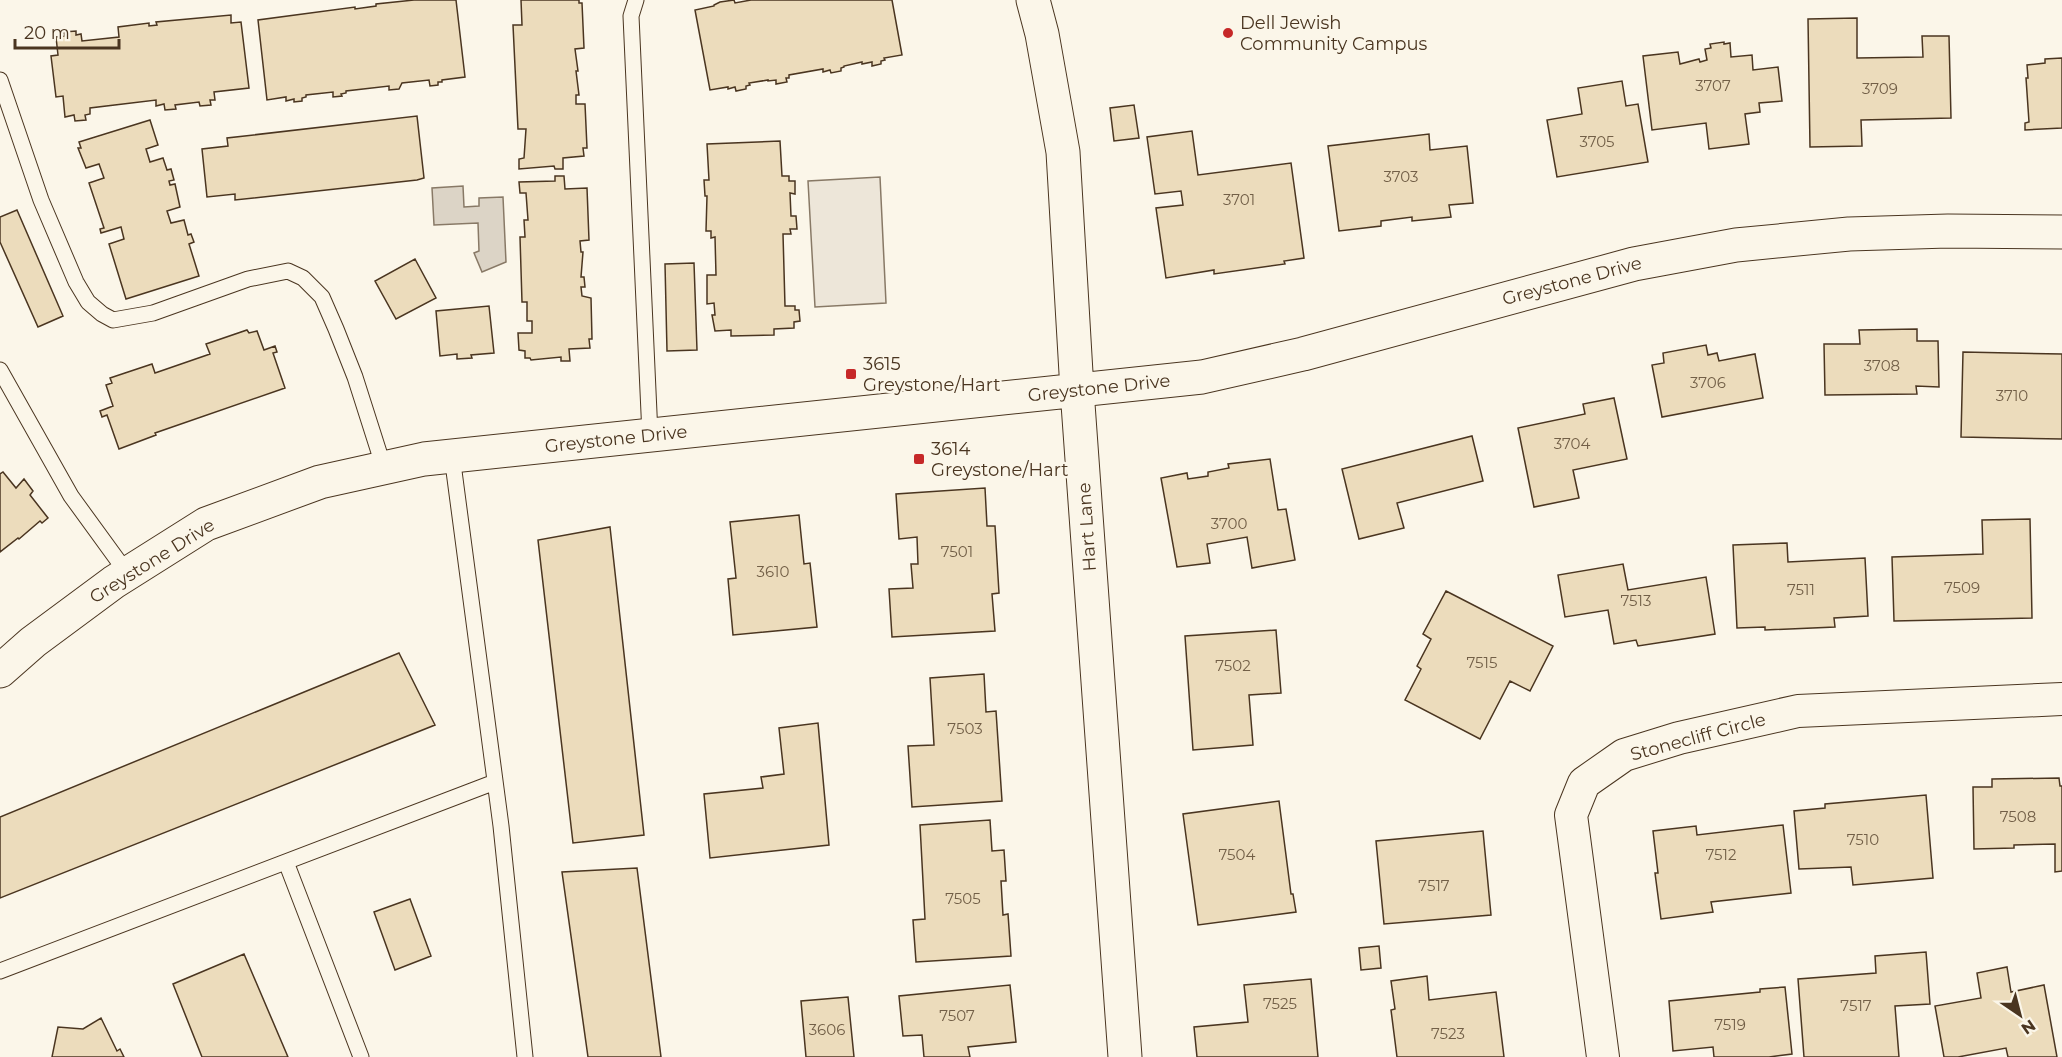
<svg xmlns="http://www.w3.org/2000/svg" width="2062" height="1057" viewBox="0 0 2062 1057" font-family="Montserrat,sans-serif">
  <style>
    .green { fill: #ede6d9; stroke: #887966; stroke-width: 1.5 }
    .water { fill: #dcd4c6; stroke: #887966; stroke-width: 1.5 }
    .building { fill: #ecdcbc; stroke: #4a3520; stroke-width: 1.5 }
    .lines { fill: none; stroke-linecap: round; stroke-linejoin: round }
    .lane-casing { stroke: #4a3520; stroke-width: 17 }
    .street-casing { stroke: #4a3520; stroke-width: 34 }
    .secondary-casing { stroke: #4a3520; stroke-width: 35 }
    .lane { stroke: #fbf6e9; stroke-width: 15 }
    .street { stroke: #fbf6e9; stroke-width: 32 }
    .secondary { stroke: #fbf6e9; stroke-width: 33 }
    .poi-dot { fill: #c62828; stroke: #fbf6e9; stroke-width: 2 }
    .labels { text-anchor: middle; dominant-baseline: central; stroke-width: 4.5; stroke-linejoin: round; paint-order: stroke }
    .number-label { font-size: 15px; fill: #725f47 }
    .poi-label { font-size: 18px; fill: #4a3520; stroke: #fbf6e9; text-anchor: start }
    .street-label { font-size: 18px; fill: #4a3520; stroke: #fbf6e9 }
  </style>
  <rect width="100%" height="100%" fill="#fbf6e9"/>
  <path class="green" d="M 880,177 L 886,303 L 815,307 L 808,181 Z"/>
  <path class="water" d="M 463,186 L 464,207 L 479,206 L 479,198 L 503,197 L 506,262 L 482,272 L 474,253 L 479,251 L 478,223 L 434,225 L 432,188 Z"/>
  <path class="building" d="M 414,0 L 456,0 L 465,77 L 442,80 L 442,82 L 438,82 L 438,85 L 430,86 L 429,80 L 402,83 L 399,89 L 389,90 L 389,86 L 346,91 L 346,93 L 341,94 L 342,96 L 333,97 L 333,92 L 306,95 L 306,97 L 302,98 L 302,101 L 294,102 L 294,99 L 286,101 L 286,97 L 267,100 L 258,20 L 355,7 L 355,9 L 376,6 L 376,4 Z
    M 521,0 L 579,0 L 579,3 L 582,3 L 584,48 L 575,49 L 578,71 L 576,71 L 579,95 L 576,95 L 576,104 L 585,104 L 587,148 L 583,148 L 584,156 L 563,158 L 563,169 L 555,169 L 554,166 L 519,169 L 519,159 L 524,158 L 526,129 L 518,129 L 513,25 L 522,25 Z
    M 734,0 L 735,3 L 751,0 L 892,0 L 902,55 L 884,58 L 885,60 L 881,61 L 881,64 L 872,66 L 872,62 L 862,64 L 862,62 L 844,66 L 844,67 L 841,68 L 841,71 L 831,73 L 830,70 L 823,72 L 823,69 L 789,75 L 789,78 L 786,78 L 787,82 L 776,84 L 776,80 L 768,81 L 768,80 L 749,83 L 750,85 L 746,86 L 746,89 L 736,91 L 735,87 L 728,89 L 728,87 L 710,90 L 695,10 L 714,6 L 714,5 L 720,2 Z
    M 231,15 L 231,23 L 241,22 L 249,88 L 214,92 L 215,100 L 210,100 L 211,105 L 200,106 L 199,102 L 175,105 L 176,109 L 165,110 L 164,104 L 156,106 L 156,100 L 90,108 L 90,114 L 85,115 L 86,120 L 75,121 L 74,115 L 65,117 L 63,96 L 56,97 L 51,56 L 58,55 L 56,37 L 64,36 L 64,32 L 76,31 L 76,35 L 81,34 L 82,41 L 119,37 L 118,27 L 149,23 L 149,26 L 157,25 L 156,22 Z
    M 1857,18 L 1857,58 L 1923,57 L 1922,36 L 1949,36 L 1951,118 L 1861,120 L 1862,146 L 1810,147 L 1808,19 Z
    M 1724,42 L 1724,44 L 1730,43 L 1731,57 L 1752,55 L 1753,70 L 1778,67 L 1782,101 L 1759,103 L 1760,112 L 1745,114 L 1749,144 L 1709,149 L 1706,123 L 1652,130 L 1643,56 L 1678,52 L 1680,64 L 1699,59 L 1700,62 L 1707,60 L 1705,49 L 1711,48 L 1710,44 Z
    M 2062,58 L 2062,128 L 2025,130 L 2025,123 L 2029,122 L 2026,78 L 2028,78 L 2027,65 L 2045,63 L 2045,59 Z
    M 1622,81 L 1626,106 L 1638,104 L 1648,162 L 1557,177 L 1547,120 L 1582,114 L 1578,88 Z
    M 1134,105 L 1139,138 L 1114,141 L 1110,108 Z
    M 417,116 L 424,178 L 417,180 L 235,200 L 235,194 L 207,197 L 202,149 L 228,146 L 227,138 Z
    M 150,120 L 158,145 L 146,149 L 150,162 L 163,158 L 167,170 L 171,169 L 174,180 L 169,181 L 170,185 L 175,184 L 180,207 L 167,211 L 171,223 L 184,220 L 188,235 L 191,234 L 194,242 L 189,244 L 199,276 L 126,299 L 109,244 L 124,239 L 121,227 L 101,233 L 100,229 L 104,228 L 89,183 L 104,178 L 99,164 L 86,168 L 78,148 L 81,148 L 79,142 Z
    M 1192,131 L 1198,175 L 1291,163 L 1304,258 L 1284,261 L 1285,264 L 1214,274 L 1214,270 L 1166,278 L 1156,208 L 1183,205 L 1181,191 L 1155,194 L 1147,137 Z
    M 1429,134 L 1430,150 L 1467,146 L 1473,203 L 1449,205 L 1451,217 L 1412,221 L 1412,217 L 1381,221 L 1381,226 L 1339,231 L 1328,146 Z
    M 780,141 L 782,176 L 789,176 L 789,181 L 795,181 L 795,194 L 790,193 L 791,216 L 796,216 L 797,229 L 790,229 L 791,234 L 783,234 L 785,306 L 795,306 L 795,310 L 799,310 L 800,321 L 794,322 L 794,328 L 774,329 L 774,335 L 731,336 L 731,330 L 715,331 L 712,315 L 715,315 L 714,303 L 707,304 L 707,275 L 716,275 L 715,237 L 711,238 L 711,231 L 706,231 L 707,196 L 705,196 L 704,180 L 709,180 L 707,144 Z
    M 555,176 L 564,176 L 565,189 L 587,188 L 589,240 L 580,241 L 581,252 L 583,252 L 581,277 L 584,277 L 585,287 L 581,287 L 582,296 L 591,298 L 592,339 L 589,339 L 590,348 L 569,349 L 570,361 L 561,361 L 561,357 L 531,360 L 530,358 L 525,358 L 525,351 L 519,350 L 518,333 L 532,333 L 532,321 L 527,321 L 527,302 L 522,302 L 520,237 L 525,237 L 524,220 L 528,220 L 526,193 L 520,193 L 519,182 L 555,181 Z
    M 17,210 L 63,316 L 38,327 L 0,242 L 0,217 Z
    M 415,259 L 436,298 L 396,319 L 375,281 Z
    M 694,263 L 697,350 L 667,351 L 665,264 Z
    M 489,306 L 494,353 L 471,355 L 472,358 L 457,359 L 457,354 L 440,356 L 436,311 Z
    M 1917,329 L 1917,341 L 1938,341 L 1939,387 L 1916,386 L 1917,394 L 1825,395 L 1824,344 L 1860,344 L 1859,330 Z
    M 247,330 L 249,333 L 257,331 L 264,350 L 275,346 L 277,352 L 273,353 L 285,388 L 155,433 L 156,435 L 119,449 L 107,415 L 102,417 L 100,411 L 113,406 L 106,385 L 112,383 L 110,378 L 152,364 L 155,373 L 210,354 L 206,344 Z
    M 1706,345 L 1708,355 L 1717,353 L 1719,361 L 1755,354 L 1763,398 L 1662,417 L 1652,365 L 1664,363 L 1663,353 Z
    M 1963,352 L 2062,354 L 2062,439 L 1961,437 Z
    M 1614,398 L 1627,459 L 1573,470 L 1579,498 L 1534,507 L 1518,428 L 1585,414 L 1583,404 Z
    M 1472,436 L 1483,481 L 1397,503 L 1404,528 L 1359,539 L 1342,469 Z
    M 1270,459 L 1278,510 L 1286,509 L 1295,560 L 1252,568 L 1247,537 L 1207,544 L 1210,563 L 1177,567 L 1161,478 L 1187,473 L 1188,479 L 1208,476 L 1208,472 L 1229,468 L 1228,464 Z
    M 3,472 L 16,488 L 24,479 L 33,491 L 30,495 L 48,518 L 42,523 L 40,521 L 19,539 L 18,538 L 0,552 L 0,474 Z
    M 985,488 L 987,526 L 995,526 L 999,593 L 992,594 L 995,631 L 892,637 L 889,589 L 913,588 L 911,564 L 918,564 L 917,537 L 899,539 L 896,494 Z
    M 799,515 L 804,564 L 810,563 L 817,627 L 733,635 L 728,579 L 736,578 L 730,522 Z
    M 2030,519 L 2032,618 L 1894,621 L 1892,557 L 1983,554 L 1982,520 Z
    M 610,527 L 644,835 L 573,843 L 538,540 Z
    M 1787,543 L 1788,562 L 1865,558 L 1868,616 L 1834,618 L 1835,627 L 1765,630 L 1765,627 L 1737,628 L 1733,545 Z
    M 1623,564 L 1628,590 L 1706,577 L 1715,634 L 1638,646 L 1636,640 L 1614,644 L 1608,610 L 1565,617 L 1558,575 Z
    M 1446,591 L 1553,646 L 1530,691 L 1510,681 L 1480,739 L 1405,700 L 1421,669 L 1417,666 L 1431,639 L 1423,634 Z
    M 1276,630 L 1281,693 L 1249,695 L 1253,745 L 1193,750 L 1185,636 Z
    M 399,653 L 435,725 L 0,898 L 0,817 Z
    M 984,674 L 986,712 L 996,711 L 1002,801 L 912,807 L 908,746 L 934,745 L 930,678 Z
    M 818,723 L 829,845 L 710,858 L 704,794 L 763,788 L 761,777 L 784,774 L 779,728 Z
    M 2059,778 L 2060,786 L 2062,786 L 2062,871 L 2055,872 L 2055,844 L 2014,845 L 2014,848 L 1974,849 L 1973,787 L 1992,787 L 1992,779 Z
    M 1926,795 L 1933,878 L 1853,885 L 1851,867 L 1799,869 L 1794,811 L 1825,808 L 1825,804 Z
    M 1279,801 L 1291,894 L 1293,894 L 1296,912 L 1198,925 L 1183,814 Z
    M 990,820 L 992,851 L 1004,850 L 1006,881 L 1001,881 L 1003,915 L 1008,914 L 1011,956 L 916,962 L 913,920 L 925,919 L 920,825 Z
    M 1783,825 L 1791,893 L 1711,902 L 1713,912 L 1661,919 L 1655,873 L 1658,873 L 1653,831 L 1696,826 L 1697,835 Z
    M 1483,831 L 1491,915 L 1384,924 L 1376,841 Z
    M 637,868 L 661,1057 L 588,1057 L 562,872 Z
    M 410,899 L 431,956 L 395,970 L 374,912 Z
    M 1379,946 L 1381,968 L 1361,970 L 1359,948 Z
    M 1926,952 L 1930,1004 L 1895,1006 L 1899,1057 L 1804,1057 L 1798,979 L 1876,973 L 1875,956 Z
    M 244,954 L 288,1057 L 202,1057 L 173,984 Z
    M 2007,967 L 2011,992 L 2044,985 L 2057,1057 L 2008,1057 L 2006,1048 L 1958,1057 L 1944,1057 L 1935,1006 L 1981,998 L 1977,973 Z
    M 1427,976 L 1429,1000 L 1496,992 L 1504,1057 L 1397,1057 L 1391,1010 L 1395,1009 L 1391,981 Z
    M 1311,979 L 1318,1057 L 1197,1057 L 1194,1027 L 1248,1022 L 1244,985 Z
    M 1010,985 L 1016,1042 L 968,1047 L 970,1057 L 924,1057 L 922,1035 L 903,1036 L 899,996 Z
    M 1785,987 L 1792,1054 L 1769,1057 L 1714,1057 L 1713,1047 L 1673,1051 L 1669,1001 L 1760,992 L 1760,989 Z
    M 848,997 L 854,1057 L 806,1057 L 801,1001 Z
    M 101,1018 L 117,1051 L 120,1049 L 124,1057 L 52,1057 L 58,1027 L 83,1029 Z"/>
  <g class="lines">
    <defs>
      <path id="lane" d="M 636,0 L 631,16 L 650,435
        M 0,80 L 41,200 L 76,282 L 88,302 L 102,314 L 113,320 L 153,313 L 248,279 L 288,271 L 303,278 L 322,297 L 336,329 L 355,377 L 384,468
        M 0,370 L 71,496 L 127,573
        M 452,456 L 501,826 L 525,1057
        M 286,862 L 361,1057
        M 0,971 L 495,782"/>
      <path id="street" d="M 1603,1057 L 1571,815 L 1584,783 L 1624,755 L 1679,738 L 1798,711 L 2062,699"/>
      <path id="secondary" d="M 1033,0 L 1042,34 L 1063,152 L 1077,390 L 1125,1057
        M 0,671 L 33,642 L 114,582 L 206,524 L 320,482 L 424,459 L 1202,377 L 1303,354 L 1634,264 L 1736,245 L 1849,234 L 1948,231 L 2062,232"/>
    </defs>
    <use href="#lane" class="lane-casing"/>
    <use href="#street" class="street-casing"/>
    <use href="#secondary" class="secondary-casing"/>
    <use href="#lane" class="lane"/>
    <use href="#street" class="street"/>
    <use href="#secondary" class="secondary"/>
  </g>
  <g class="poi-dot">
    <circle cx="1228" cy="33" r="6"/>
    <rect x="845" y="368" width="12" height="12" rx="3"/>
    <rect x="913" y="453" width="12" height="12" rx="3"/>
  </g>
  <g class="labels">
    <g class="number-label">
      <text x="1713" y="85">3707</text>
      <text x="1880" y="88">3709</text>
      <text x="1597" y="141">3705</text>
      <text x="1401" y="176">3703</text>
      <text x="1239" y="199">3701</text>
      <text x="1882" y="365">3708</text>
      <text x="1708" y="382">3706</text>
      <text x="2012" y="395">3710</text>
      <text x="1572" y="443">3704</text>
      <text x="1229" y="523">3700</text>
      <text x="957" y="551">7501</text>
      <text x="773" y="571">3610</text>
      <text x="1962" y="587">7509</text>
      <text x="1801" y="589">7511</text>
      <text x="1636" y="600">7513</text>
      <text x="1482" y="662">7515</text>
      <text x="1233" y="665">7502</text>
      <text x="965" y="728">7503</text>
      <text x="2018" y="816">7508</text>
      <text x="1863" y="839">7510</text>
      <text x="1237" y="854">7504</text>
      <text x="1721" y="854">7512</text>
      <text x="1434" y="885">7517</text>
      <text x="963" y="898">7505</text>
      <text x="1280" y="1003">7525</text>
      <text x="1856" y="1005">7517</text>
      <text x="957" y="1015">7507</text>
      <text x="1730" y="1024">7519</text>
      <text x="827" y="1029">3606</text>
      <text x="1448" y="1033">7523</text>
    </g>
    <g class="poi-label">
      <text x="1240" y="23">Dell Jewish<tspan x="1240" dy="21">Community Campus</tspan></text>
      <text x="863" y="364">3615<tspan x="863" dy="21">Greystone/Hart</tspan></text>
      <text x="931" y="449">3614<tspan x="931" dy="21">Greystone/Hart</tspan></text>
    </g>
    <g class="street-label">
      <text transform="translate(1572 281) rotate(-15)">Greystone Drive</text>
      <text transform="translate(1099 388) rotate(-6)">Greystone Drive</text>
      <text transform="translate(616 439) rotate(-6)">Greystone Drive</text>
      <text transform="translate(1087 527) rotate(-94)">Hart Lane</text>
      <text transform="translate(152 561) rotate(-32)">Greystone Drive</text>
      <text transform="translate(1698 737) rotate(-15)">Stonecliff Circle</text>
    </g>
  </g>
  <g transform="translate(2020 1015) rotate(145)" stroke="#fbf6e9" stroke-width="4.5" paint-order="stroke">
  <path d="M0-4.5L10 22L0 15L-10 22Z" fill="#4a3520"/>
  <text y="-9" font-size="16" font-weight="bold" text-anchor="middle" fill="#4a3520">N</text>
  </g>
  <path d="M15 39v9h104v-9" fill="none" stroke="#4a3520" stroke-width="3"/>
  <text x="24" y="39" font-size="18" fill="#4a3520" stroke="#fbf6e9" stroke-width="4.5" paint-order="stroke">20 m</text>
</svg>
